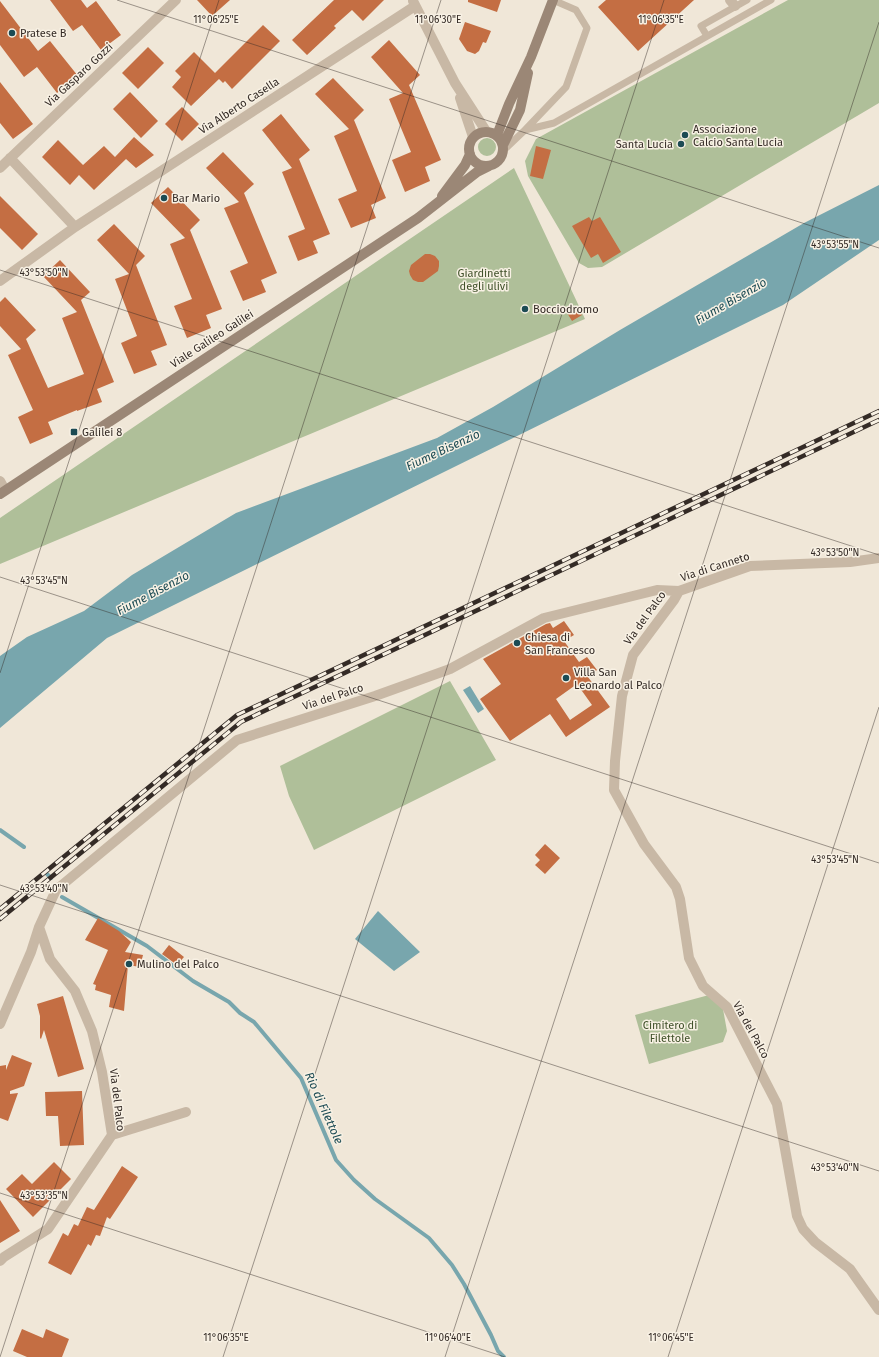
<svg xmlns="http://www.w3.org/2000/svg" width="879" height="1357" viewBox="0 0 879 1357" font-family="'Fira Sans',sans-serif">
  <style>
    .green { fill: #afbf99 }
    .water { fill: #78a6ad }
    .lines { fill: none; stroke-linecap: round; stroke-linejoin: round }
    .stream { stroke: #78a6ad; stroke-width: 4 }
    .building { fill: #c46e43; fill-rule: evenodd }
    .service { stroke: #c8b8a5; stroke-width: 7 }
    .pedestrian { stroke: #c8b8a5; stroke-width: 10 }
    .minor { stroke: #c8b8a5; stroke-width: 10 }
    .secondary { stroke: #9b8776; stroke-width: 10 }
    .rail-casing { stroke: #342b26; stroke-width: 4.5 }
    .rail { stroke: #f8f1e4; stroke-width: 3; stroke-dasharray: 9; stroke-linecap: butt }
    .ticks { fill: none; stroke: #342b26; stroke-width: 1; stroke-opacity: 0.45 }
    .poi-dot { fill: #1c4b54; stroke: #f8f1e4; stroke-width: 1.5 }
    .labels { text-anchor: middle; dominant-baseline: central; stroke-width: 3; stroke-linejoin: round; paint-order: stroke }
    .poi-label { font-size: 11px; fill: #342b26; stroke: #f8f1e4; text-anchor: start }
    .street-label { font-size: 11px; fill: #342b26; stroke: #f8f1e4 }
    .park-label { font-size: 11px; fill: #40512a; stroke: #f8f1e4 }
    .water-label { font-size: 12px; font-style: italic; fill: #1c4b54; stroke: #f8f1e4 }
    .ticks-label { font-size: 10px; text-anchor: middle; fill: #342b26; stroke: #f8f1e4; stroke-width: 3; stroke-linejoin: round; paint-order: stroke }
  </style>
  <rect width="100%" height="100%" fill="#f0e7d8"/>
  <path class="green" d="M 788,0 L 879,0 L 879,103 L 602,267 L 588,268 L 579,263 L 528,176 L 525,161 L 536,139 Z
    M478 147a9 9 0 1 1 18 0a9 9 0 1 1-18 0Z
    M 514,168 L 585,319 L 0,564 L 0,518 Z
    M 450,681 L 496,760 L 314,850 L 289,796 L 280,766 Z
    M 709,995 L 723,1009 L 727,1031 L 723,1042 L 649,1064 L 635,1015 Z"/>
  <path class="water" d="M 879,185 L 879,240 L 783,305 L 107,638 L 0,728 L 0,656 L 27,637 L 84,611 L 132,575 L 236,513 L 437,438 L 493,407 L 620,330 L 804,223 Z
    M 470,686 L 484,709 L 478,713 L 463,690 Z
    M 378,911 L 420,952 L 394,971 L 355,939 Z"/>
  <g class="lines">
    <path class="stream" d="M 0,830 L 24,847
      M 47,874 L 51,878
      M 62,897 L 147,946 L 193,981 L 229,1002 L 240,1013 L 254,1022 L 301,1078 L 336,1160 L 354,1180 L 375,1199 L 429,1238 L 452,1265 L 464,1284 L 491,1335 L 498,1351 L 504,1357"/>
  </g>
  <path class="building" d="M 50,0 L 81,0 L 87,8 L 96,1 L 121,35 L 101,50 L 82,25 L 73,31 Z
    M 197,0 L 230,0 L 212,16 Z
    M 334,0 L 384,0 L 363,21 L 352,10 L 334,26 L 336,28 L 307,55 L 292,40 Z
    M 468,0 L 501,0 L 497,12 L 468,2 Z
    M 606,0 L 694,0 L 638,51 L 598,7 Z
    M 0,1 L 38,51 L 50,41 L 78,76 L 57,93 L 37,67 L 24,77 L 0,45 Z
    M 465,22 L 491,31 L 486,43 L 483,42 L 479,51 L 475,54 L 467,51 L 459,39 Z
    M 263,25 L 280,41 L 232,89 L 225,81 L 223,83 L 219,79 L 191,106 L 172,87 L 181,77 L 175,71 L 194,52 L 215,73 Z
    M 389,40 L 420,75 L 409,85 L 441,160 L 425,167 L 430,181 L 405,192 L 392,160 L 411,152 L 389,99 L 403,93 L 371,57 Z
    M 148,47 L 164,63 L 138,89 L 122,73 Z
    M 333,78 L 364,110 L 354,120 L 386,198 L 371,205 L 376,218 L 351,228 L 338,199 L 357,191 L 334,136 L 349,129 L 315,94 Z
    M 0,82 L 33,124 L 13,139 L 0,123 Z
    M 130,92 L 158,121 L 141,138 L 113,109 Z
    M 182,107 L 199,124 L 182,141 L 165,124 Z
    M 281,114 L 310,150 L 299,159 L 330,234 L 313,241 L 318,253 L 298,261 L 288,236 L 305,229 L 282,172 L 292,168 L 262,130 Z
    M 134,137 L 154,155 L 136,168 L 126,159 L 94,190 L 79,175 L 70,185 L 42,157 L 58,140 L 83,165 L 104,146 L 115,157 Z
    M 536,146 L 551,150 L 543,179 L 530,176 Z
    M 223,152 L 254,184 L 244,193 L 277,273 L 261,280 L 266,292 L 243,301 L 230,271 L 248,263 L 224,208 L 239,202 L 206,168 Z
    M 168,187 L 200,220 L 190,230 L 222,309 L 206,315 L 211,328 L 187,338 L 174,306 L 192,299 L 170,244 L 185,238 L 151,203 Z
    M 0,196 L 38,234 L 22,250 L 0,228 Z
    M 589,217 L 592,221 L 600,217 L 621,252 L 603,263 L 598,254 L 591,258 L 572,226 Z
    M 114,224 L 145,256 L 136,265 L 167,345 L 151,351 L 157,365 L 134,374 L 121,343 L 137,336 L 115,279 L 129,274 L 97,240 Z
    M 425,254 L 430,254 L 435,256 L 439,261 L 439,266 L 438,271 L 423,282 L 418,282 L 413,280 L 410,275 L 409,271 L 411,265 Z
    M 60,260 L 90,292 L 81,300 L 114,382 L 97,389 L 102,402 L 77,411 L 77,410 L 48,422 L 53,434 L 30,444 L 18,417 L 33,410 L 8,355 L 21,349 L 0,326 L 0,302 L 5,297 L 36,330 L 26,339 L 48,388 L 84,374 L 62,318 L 77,312 L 43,276 Z
    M 576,306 L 582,315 L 572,321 L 566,311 Z
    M 564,621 L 574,635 L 564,641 L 579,662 L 587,657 L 597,670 L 588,677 L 610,707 L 566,737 L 550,714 L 510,741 L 480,699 L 501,684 L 483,659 L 546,624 L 550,623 L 553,628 ZM 577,684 L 592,705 L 570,720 L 556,699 Z
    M 545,844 L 560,858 L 545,874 L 535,865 L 540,860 L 535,855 Z
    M 98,918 L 119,931 L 131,942 L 125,952 L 143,955 L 140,967 L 128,965 L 124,1011 L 109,1007 L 111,995 L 95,990 L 96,985 L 93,984 L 108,950 L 85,940 Z
    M 169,945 L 184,957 L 177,965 L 162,954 Z
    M 63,996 L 84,1069 L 58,1077 L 44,1030 L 41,1039 L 40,1038 L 40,1016 L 37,1004 Z
    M 12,1055 L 32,1063 L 24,1086 L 10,1091 L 10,1094 L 18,1093 L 8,1121 L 0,1118 L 0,1066 L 6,1065 L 6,1070 Z
    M 82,1091 L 84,1145 L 60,1146 L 58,1116 L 46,1116 L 45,1092 Z
    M 54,1162 L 71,1179 L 33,1217 L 6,1189 L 22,1174 L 32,1184 Z
    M 122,1166 L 138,1177 L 110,1219 L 107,1217 L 100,1236 L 96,1235 L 91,1246 L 88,1244 L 71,1275 L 48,1263 L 63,1233 L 68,1236 L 74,1224 L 78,1226 L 87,1207 L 94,1210 Z
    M 0,1200 L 20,1231 L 0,1243 Z
    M 22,1329 L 43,1338 L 46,1329 L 69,1339 L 62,1357 L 27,1357 L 13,1351 Z"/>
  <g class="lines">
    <path class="service" d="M 707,36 L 701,26 L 747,0
      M 525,130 L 566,87 L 587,28 L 576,10 L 553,0
      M 504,150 L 525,130 L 554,123 L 771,0"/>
    <path class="pedestrian" d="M 730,0 L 735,6"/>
    <path class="minor" d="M 413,1 L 455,83 L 486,131
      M 460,98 L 473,137
      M 10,158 L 75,227
      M 0,168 L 176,0
      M 0,281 L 75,227 L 415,6
      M 0,481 L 5,490
      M 679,591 L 750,566 L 850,562 L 879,558
      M 0,1024 L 31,952 L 39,927 L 56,890 L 237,740 L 375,696 L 450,669 L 544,618 L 657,590 L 679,591 L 674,600 L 633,655 L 622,696 L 615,761 L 614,790 L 644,844 L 676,887 L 680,899 L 689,958 L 703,986 L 727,1007 L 777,1104 L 797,1216 L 803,1229 L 815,1242 L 850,1269 L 879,1310
      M 112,1135 L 186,1112
      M 0,1261 L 4,1257 L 48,1229 L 112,1135 L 102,1072 L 92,1031 L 75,991 L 50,959 L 39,927"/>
    <path class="secondary" d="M469 149a17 17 0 1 1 34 0a17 17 0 1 1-34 0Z
      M 497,135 L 509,104 L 531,57 L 553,0
      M 503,145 L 520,110 L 528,73
      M 442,196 L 465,165 L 470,154
      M 0,494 L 418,218 L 477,172 L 489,166"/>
    <defs>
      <path id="rail" d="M 0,909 L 237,715 L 879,411
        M 0,919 L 241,722 L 879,420"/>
    </defs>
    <use href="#rail" class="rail-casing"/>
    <use href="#rail" class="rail"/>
  </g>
  <path class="ticks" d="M 117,0 L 879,248M 0,270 L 879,555M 0,577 L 879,863M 0,673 L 219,0M 0,885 L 879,1171M 0,1193 L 505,1357M 0,1357 L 441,0M 223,1357 L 664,0M 445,1357 L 879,22M 668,1357 L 879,707"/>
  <g class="poi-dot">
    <circle cx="12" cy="33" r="4"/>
    <circle cx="685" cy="135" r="4"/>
    <circle cx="681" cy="144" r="4"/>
    <circle cx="164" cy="198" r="4"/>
    <circle cx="525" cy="309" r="4"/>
    <rect x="70" y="428" width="8" height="8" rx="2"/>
    <circle cx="517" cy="643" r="4"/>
    <circle cx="566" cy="678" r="4"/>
    <circle cx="129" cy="964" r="4"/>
  </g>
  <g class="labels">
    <g class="poi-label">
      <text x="20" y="33">Pratese B</text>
      <text x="693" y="129">Associazione<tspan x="693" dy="13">Calcio Santa Lucia</tspan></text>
      <text x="673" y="144" text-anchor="end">Santa Lucia</text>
      <text x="172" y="198">Bar Mario</text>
      <text x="533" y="309">Bocciodromo</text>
      <text x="82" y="432">Galilei 8</text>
      <text x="525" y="637">Chiesa di<tspan x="525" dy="13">San Francesco</tspan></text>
      <text x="574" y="672">Villa San<tspan x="574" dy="13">Leonardo al Palco</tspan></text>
      <text x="137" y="964">Mulino del Palco</text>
    </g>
    <g class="street-label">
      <text transform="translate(79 75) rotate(-43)">Via Gasparo Gozzi</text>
      <text transform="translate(239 106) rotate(-33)">Via Alberto Casella</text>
      <text transform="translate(212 339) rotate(-33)">Viale Galileo Galilei</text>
      <text transform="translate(715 567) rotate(-18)">Via di Canneto</text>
      <text transform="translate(645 618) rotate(-54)">Via del Palco</text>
      <text transform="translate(333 697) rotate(-18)">Via del Palco</text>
      <text transform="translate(751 1030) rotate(61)">Via del Palco</text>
      <text transform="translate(117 1100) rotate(83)">Via del Palco</text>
    </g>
    <g class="park-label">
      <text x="484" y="273">Giardinetti<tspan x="484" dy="13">degli ulivi</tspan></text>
      <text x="670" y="1025">Cimitero di<tspan x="670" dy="13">Filettole</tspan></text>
    </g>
    <g class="water-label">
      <text transform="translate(731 301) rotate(-30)">Fiume Bisenzio</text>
      <text transform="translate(443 450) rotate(-25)">Fiume Bisenzio</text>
      <text transform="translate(153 593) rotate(-28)">Fiume Bisenzio</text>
      <text transform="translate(324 1108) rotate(66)">Rio di Filettole</text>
    </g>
  </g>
  <g class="ticks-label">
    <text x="216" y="23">11°06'25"E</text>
    <text x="438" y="23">11°06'30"E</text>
    <text x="661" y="23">11°06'35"E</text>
    <text x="835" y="248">43°53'55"N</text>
    <text x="44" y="276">43°53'50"N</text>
    <text x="835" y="556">43°53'50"N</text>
    <text x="44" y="584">43°53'45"N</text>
    <text x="835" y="863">43°53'45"N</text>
    <text x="44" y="892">43°53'40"N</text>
    <text x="835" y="1171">43°53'40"N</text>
    <text x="44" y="1199">43°53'35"N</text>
    <text x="226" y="1341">11°06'35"E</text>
    <text x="448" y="1341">11°06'40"E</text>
    <text x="671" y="1341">11°06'45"E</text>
  </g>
</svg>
